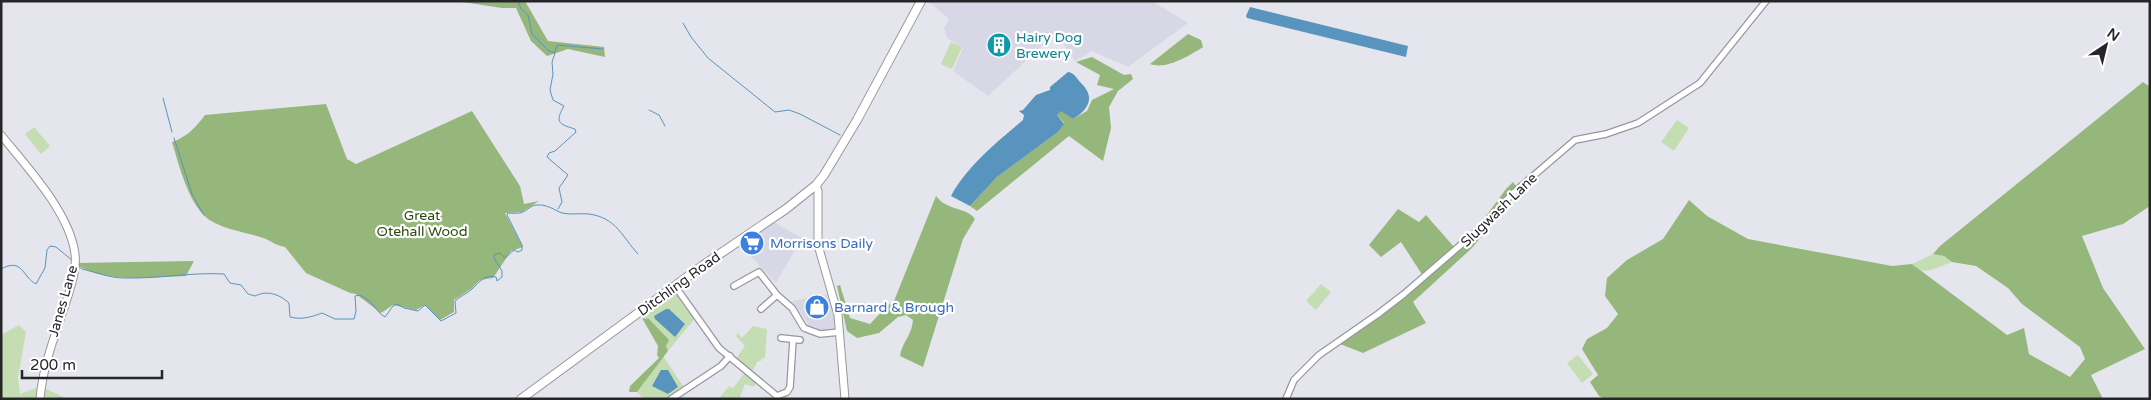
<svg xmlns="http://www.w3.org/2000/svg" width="2151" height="400" viewBox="0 0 2151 400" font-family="'Varela Round',sans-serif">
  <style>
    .built { fill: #d8d7e6 }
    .green { fill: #c5ddb3 }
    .forest { fill: #96b77c }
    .water { fill: #5894be }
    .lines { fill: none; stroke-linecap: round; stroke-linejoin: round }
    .stream { stroke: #5894be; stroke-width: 1 }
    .minor-casing { stroke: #98979f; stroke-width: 8 }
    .tertiary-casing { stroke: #98979f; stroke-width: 9 }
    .secondary-casing { stroke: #98979f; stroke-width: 10 }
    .minor { stroke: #fff; stroke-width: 5.5 }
    .tertiary { stroke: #fff; stroke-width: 7 }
    .secondary { stroke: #fff; stroke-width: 8 }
    .labels { text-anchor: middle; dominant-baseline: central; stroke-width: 4.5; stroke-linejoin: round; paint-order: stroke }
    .culture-label { font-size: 14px; fill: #0d838f; stroke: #fff; text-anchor: start }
    .street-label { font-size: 14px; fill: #262629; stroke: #fff }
    .park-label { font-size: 14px; fill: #2c4a09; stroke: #fff }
    .shop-label { font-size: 14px; fill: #366cbe; stroke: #fff; text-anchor: start }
  </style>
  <rect width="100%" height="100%" fill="#e5e5ed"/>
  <path class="built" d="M 928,1 L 1152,1 L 1188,23 L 1128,67 L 1092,51 L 1075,61 L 1056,33 L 988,96 L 953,71 L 963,48 L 947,38 L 944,28 L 949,19 Z
    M 773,222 L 802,238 L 776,283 L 739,244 Z
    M 831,294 L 837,329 L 818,332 L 808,327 L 806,325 L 808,323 L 792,301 Z"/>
  <path class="green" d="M 951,42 L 962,47 L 952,69 L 941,64 Z
    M 1677,120 L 1689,128 L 1674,151 L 1661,142 Z
    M 34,127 L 50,146 L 41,154 L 25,134 Z
    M 1933,254 L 1944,256 L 1952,262 L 1931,270 L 1922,271 L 1912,264 Z
    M 1321,284 L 1331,292 L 1316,310 L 1306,301 Z
    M 678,291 L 696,317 L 668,351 L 649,319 L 642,318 Z
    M 19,325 L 26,332 L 18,378 L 20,394 L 41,386 L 67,399 L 1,399 L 1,335 Z
    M 753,326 L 767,329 L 765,358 L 761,359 L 761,361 L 758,361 L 751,373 L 758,379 L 754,387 L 745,384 L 739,399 L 722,399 L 720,397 L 729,386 L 733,388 L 747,370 L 735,360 L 745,346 L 736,336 L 738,333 L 742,338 Z
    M 1578,355 L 1593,374 L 1582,383 L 1567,363 Z
    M 663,356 L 685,389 L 671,399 L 643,399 L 637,392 Z"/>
  <path class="forest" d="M 456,1 L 525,1 L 548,41 L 604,47 L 605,57 L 568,49 L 547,56 L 531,41 L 516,8 L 502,8 Z
    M 1188,34 L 1201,40 L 1203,47 C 1189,56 1166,70 1150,64 Z
    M 1092,57 L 1124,75 L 1131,74 L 1133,79 L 1118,91 L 1109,107 L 1111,128 L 1103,161 L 1069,136 L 977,211 L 970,206 L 997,177 L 1058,132 L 1064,123 L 1057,115 L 1061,110 L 1073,119 L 1087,111 L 1092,100 L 1114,89 L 1097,85 L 1100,75 L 1076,62 Z
    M 2143,82 L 2150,87 L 2150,206 L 2123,224 L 2082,236 L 2103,288 L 2145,349 L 2091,375 L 2103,399 L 1605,399 L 1599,396 L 1590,382 L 1598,375 L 1582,349 L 1587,339 L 1607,328 L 1618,314 L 1605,296 L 1607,278 L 1627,260 L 1663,239 L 1689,200 L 1707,216 L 1748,239 L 1892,266 L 1912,264 L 2007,335 L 2024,328 L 2029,354 L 2070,377 L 2085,359 L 2080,347 L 2022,304 L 2008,288 L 1976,266 L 1952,262 L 1944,256 L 1933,254 L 1940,246 Z
    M 326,104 L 347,159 L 356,164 L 472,111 L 520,186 L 524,204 L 539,201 L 522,212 L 505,213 L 523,247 L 511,251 L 493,278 L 480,280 L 471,289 L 454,300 L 454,312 L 440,320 L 425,305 L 416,310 L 393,305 L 381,313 L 356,294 L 350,293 L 306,273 L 285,247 C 276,246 269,239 260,237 C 244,232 228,230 213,222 C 190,211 179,165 172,142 C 187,137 196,127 205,115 Z
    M 1513,182 L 1519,190 L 1472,248 L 1413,302 L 1426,323 L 1363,353 L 1340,344 L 1423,276 L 1401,242 L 1381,257 L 1369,245 L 1398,209 L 1419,222 L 1426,215 L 1454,247 L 1483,220 L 1506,189 Z
    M 936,196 C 947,211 967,207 975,219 L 963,239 L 923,367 L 900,356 C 903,340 911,338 913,320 L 906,315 L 898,317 L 879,333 L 857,338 L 847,331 L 837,286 L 840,285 L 850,318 L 870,324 L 887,306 L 894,301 Z
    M 194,261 L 186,276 C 153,277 103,284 74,263 Z
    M 642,318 L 649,319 L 669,340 L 666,346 L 668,351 L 637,392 L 629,392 L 630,386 L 659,358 L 657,355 L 658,346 Z"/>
  <path class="water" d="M 1250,7 L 1408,46 L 1406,57 L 1247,18 L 1246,16 Z
    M 1068,72 C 1074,73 1076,77 1080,82 C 1096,97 1089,109 1073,119 L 1061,111 L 1057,115 L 1064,124 L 1058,132 L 997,177 L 970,206 L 951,196 C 967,166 997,142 1023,120 L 1024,115 L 1019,111 L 1023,110 L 1036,95 L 1050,90 L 1050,87 Z
    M 666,309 L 669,309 L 685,324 L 675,337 L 655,319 L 654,316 Z
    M 661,370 L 668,370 L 678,387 L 668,394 L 652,386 Z"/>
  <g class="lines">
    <path class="stream" d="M 518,1 L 521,9 L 528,15 L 532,34 L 549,51 L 555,53 L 552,62 L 553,74 L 550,90 L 553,100 L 564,106 C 555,122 558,124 575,129 L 576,132 L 555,151 L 549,153 L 547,157 L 568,175 L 559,188 L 562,202 L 558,209
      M 683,23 L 691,37 L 708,58 L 775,112 L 789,110 L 800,114 L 840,135
      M 555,52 L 557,45 L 603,49
      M 163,98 L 172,132
      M 649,110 L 659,115 L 665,126
      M 174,138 L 192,194 L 204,215
      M 78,266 L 82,269 C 95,272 110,278 124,278 C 157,279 191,272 224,274 L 230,283 L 241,285 L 248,294 L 255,296 C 267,290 279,294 289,303 L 290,317 C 301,320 312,317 322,313 L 335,319 L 354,319 L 356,311 L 355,296 L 359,295 C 375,301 374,311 385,317 L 393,306 L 397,304 L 404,308 L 418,311 L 425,305 L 441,321 L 456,313 L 455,301 C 460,296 467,294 472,289 C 480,282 484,274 496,277 L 497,281 L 502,277 L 502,271 L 494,258 L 495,254 L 500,253 L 505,258 L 514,250 L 518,252 L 522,250 L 522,245 L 507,215 L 508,213 C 513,213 519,214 523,212 C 528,210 531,205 537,205 C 547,204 554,210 562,213 C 570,215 581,213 589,214 C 617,218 622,237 638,254
      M 1,269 C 23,257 22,277 36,284 L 45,268 L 47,250 L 50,246 L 56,247 L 73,261"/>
    <defs>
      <path id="minor" d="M 675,286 L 719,348 L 777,396
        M 734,286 L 759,272 L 777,295 L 792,308 L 804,328 L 820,334 L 840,332
        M 761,309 L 777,295
        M 781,338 L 800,340
        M 671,399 L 721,366 L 730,356
        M 777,399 L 777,396 L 787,392 L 790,387 L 793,340
        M 1286,399 L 1294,380 L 1319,355 L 1378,314 L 1404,294 L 1486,223 L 1511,195 L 1575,140 L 1606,134 L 1638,123 L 1700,83 L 1766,1"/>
      <path id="tertiary" d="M 1,135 C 27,167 70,213 75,254 C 77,269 71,286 67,299 C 56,333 43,364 40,399
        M 816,185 L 818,191 L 818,245 L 838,315 L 845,399"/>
      <path id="secondary" d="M 521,399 L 702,266 L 786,209 L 816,185 L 824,175 L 857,120 L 921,1"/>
    </defs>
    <use href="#minor" class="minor-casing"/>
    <use href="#tertiary" class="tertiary-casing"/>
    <use href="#secondary" class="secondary-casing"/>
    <use href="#minor" class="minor"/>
    <use href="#tertiary" class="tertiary"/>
    <use href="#secondary" class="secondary"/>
  </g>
  <defs>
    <symbol id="building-disc" viewBox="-11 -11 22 22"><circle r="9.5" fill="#0f9aa8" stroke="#fff"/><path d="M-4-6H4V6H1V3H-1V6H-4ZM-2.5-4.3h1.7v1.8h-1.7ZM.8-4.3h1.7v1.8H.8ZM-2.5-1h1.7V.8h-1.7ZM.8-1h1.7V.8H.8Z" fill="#fff"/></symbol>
    <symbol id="supermarket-disc" viewBox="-11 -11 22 22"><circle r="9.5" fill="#3f7fe0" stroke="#fff"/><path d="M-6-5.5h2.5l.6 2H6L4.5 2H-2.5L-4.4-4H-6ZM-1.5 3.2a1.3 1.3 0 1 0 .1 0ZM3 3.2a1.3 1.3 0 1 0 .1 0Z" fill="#fff"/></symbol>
    <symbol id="shop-disc" viewBox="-11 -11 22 22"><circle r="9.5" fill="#3f7fe0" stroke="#fff"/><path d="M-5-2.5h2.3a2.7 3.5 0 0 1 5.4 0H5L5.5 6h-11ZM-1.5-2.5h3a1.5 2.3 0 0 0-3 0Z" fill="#fff"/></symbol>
  </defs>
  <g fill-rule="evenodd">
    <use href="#building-disc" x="985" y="31" width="28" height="28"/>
    <use href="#supermarket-disc" x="738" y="229" width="28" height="28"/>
    <use href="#shop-disc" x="803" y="293" width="28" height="28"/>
  </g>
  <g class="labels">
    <g class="culture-label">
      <text x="1016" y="37">Hairy Dog<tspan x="1016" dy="16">Brewery</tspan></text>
    </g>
    <g class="street-label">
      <text transform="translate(1499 210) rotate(-44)">Slugwash Lane</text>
      <text transform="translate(679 284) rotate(-36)">Ditchling Road</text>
      <text transform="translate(63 301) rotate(-74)">Janes Lane</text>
    </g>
    <g class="park-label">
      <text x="422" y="215">Great<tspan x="422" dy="16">Otehall Wood</tspan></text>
    </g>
    <g class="shop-label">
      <text x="770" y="243">Morrisons Daily</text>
      <text x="834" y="307">Barnard &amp; Brough</text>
    </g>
  </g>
  <rect width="2151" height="400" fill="none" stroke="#262629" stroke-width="5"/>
  <g transform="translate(2106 45) rotate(35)" stroke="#ffffff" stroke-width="4" paint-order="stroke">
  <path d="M0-4L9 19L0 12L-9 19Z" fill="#262629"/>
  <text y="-8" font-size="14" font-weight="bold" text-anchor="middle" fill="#262629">N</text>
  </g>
  <path d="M22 370v8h140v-8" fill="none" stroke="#262629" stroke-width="2.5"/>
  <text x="30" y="370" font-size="15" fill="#262629" stroke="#ffffff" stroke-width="4" paint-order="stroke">200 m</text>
</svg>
